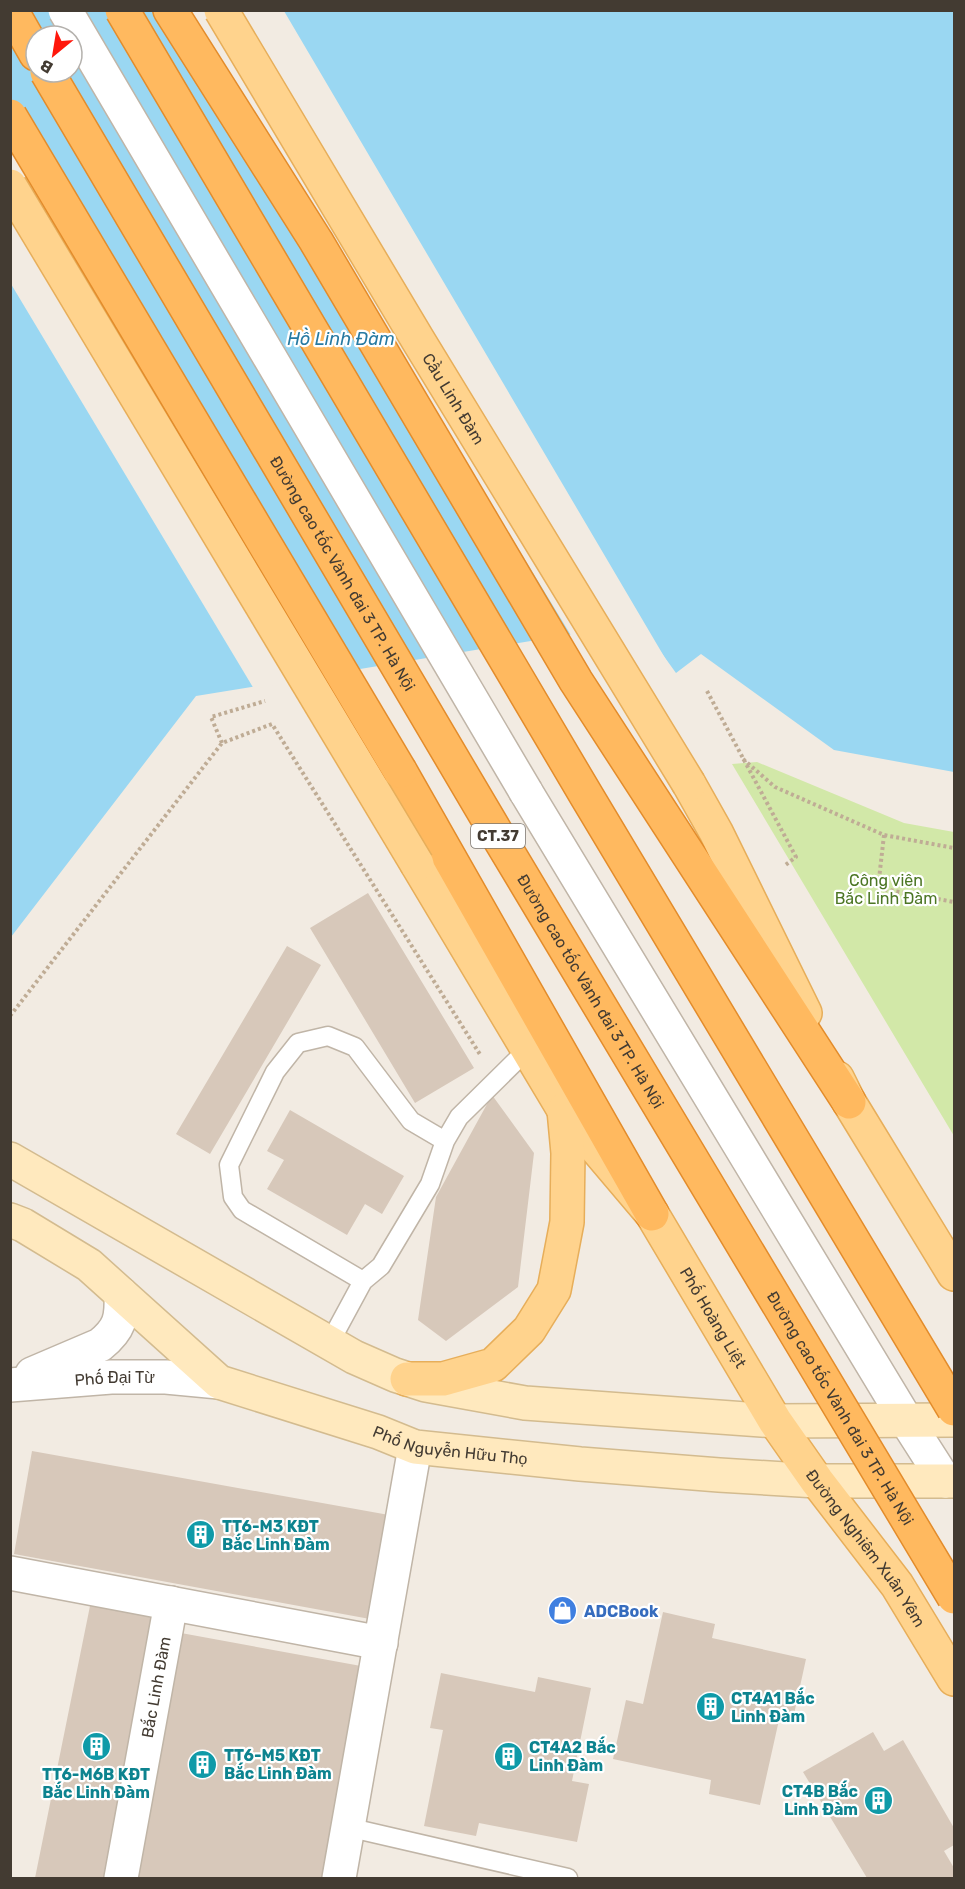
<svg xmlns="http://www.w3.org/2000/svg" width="965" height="1889" viewBox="0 0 965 1889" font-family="Rubik,sans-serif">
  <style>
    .green { fill: #d2e8a8 }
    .water { fill: #9ad7f2; fill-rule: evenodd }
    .pier { fill: #f2ebe2 }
    .building { fill: #d7c8ba }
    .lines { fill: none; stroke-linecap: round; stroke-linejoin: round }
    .service-casing { stroke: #c0b5a7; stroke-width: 21 }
    .minor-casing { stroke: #c0b5a7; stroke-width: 36 }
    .tertiary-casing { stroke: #c0b5a7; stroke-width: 36 }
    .secondary-casing { stroke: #d3bb8f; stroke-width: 36 }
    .primary-casing { stroke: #e7ae5a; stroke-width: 36 }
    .motorway-casing { stroke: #e38c2b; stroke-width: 36 }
    .path { stroke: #bfac95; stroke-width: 4; stroke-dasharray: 3 3; stroke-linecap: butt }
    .service { stroke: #fff; stroke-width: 18 }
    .minor { stroke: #fff; stroke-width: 33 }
    .tertiary { stroke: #fff; stroke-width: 33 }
    .secondary { stroke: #ffe9be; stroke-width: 33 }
    .primary { stroke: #ffd38d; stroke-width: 33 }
    .motorway { stroke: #ffb95f; stroke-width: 33 }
    .minor-bridge-casing { stroke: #c0b5a7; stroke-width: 36; stroke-linecap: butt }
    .primary-bridge-casing { stroke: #e7ae5a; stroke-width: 36; stroke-linecap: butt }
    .motorway-bridge-casing { stroke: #e38c2b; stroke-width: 36; stroke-linecap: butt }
    .minor-bridge { stroke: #fff; stroke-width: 33 }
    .primary-bridge { stroke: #ffd38d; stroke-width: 33 }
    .motorway-bridge { stroke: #ffb95f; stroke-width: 33 }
    .labels { text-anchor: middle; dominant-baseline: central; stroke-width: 4.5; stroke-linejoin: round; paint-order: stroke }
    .shield { fill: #fff; stroke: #7b7670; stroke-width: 1.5 }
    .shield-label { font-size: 15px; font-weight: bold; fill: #433b32 }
    .street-label { font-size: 16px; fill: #433b32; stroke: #fff }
    .park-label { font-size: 16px; fill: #4c7624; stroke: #fff }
    .culture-label { font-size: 16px; font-weight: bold; fill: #0d838f; stroke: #fff; text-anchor: start }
    .shop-label { font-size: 16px; font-weight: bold; fill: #366cbe; stroke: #fff; text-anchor: start }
    .water-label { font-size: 18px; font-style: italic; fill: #277aa2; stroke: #fff }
  </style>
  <rect width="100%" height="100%" fill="#f2ebe2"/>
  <path class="green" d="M 757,762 L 904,823 L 954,832 L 954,1136 L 732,764 Z"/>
  <path class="water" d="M 11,11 L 954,11 L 954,772 L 834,750 L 701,654 L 676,673 L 640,623 L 196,696 L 11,937 ZM 36,36 L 72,36 L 72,72 L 36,72 Z"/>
  <path class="pier" d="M 191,11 L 284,11 L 675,675 L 639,626 L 572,637 Z
    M 11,139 L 333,676 L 254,689 L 11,284 Z"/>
  <path class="building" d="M 368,893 L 474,1068 L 415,1103 L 310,928 Z
    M 287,946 L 321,965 L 210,1154 L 176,1134 Z
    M 492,1095 L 534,1153 L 518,1287 L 446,1341 L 418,1320 L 436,1197 Z
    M 290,1110 L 404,1176 L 382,1214 L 365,1204 L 347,1235 L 267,1189 L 284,1160 L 267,1151 Z
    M 32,1451 L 389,1515 L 370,1619 L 14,1554 Z
    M 91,1601 L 157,1614 L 104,1878 L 35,1878 Z
    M 663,1612 L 715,1624 L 712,1638 L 806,1659 L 794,1714 L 781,1711 L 760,1805 L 709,1794 L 711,1780 L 613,1759 L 626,1700 L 643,1704 Z
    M 181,1633 L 361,1666 L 322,1878 L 135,1878 Z
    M 441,1673 L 535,1692 L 538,1677 L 591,1688 L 572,1781 L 589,1784 L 577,1842 L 479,1823 L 476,1836 L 424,1826 L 443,1730 L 430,1728 Z
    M 873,1732 L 884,1751 L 903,1740 L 954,1828 L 954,1845 L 944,1851 L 954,1868 L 954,1878 L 867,1878 L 803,1772 Z"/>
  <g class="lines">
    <defs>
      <path id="service" d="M 363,1281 L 242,1210 L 233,1197 L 229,1165 L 275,1072 L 298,1043 L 328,1036 L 355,1047 L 411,1121 L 445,1141
        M 330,1342 L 363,1281 L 381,1266 L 430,1184 L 445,1141 L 459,1117 L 528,1049
        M 347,1827 L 568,1878"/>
      <g id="minor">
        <path d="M 526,792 L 906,1420"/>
        <path d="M 10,1573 L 381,1643"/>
        <path id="s1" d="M 121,1878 L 171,1603"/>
        <path d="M 339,1878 L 415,1447"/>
      </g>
      <g id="tertiary">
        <path d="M 32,1374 L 100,1345 C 120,1329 122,1318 121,1294"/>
        <path id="s2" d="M 10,1385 L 111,1377 L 166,1377 L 219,1382"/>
        <path d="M 906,1420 L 945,1481"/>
      </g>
      <g id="secondary">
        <path d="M 10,1159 L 354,1357 L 395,1375 L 426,1385 L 525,1403 L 775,1421 L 954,1420"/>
        <path id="s3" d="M 10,1220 L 23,1225 L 89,1265 L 219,1382 L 378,1432 L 415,1447 L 580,1464 L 719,1475 L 817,1481 L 954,1481"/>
      </g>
      <g id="primary">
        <path d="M 689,784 L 716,832 L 805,1013"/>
        <path id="s4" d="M 417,864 L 564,1110 L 652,1214 L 775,1421 L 817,1481 L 897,1585 L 954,1679"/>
        <path d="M 837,1078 L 849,1102 L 954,1274"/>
        <path d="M 407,1379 L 443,1379 L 493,1365 L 529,1330 L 554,1290 L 567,1222 L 568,1153 L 564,1110"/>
      </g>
      <path id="motorway" d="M 11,10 L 36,54
        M 170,10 L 316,241 L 576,681 L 849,1102
        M 400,771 L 652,1214"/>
    </defs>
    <use href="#service" class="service-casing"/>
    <use href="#minor" class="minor-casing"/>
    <use href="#tertiary" class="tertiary-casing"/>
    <use href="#secondary" class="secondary-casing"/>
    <use href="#primary" class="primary-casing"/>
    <use href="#motorway" class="motorway-casing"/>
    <path class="path" d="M 707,691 L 796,857 L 784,866
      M 222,743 L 211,717 L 265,701
      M 743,759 L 775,787 L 884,835 L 954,848
      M 884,835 L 878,888 L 954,902
      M 10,1016 L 222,743 L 272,724 L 481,1056"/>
    <use href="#service" class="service"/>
    <use href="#minor" class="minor"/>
    <use href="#tertiary" class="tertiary"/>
    <use href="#secondary" class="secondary"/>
    <use href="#primary" class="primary"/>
    <use href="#motorway" class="motorway"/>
    <defs>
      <path id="minor-bridge" d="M 65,10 L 526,792"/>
      <g id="primary-bridge">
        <path id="s5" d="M 221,10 L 418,340 L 689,784"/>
        <path d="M 10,186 L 417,864"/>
      </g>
      <g id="motorway-bridge">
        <path d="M 122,10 L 586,795 L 954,1409"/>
        <path id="s6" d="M 47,72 L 501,841 L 954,1597"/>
        <path d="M 10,116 L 400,771"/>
      </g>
    </defs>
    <use href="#minor-bridge" class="minor-bridge-casing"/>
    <use href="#primary-bridge" class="primary-bridge-casing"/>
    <use href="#motorway-bridge" class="motorway-bridge-casing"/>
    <use href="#minor-bridge" class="minor-bridge"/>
    <use href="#primary-bridge" class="primary-bridge"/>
    <use href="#motorway-bridge" class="motorway-bridge"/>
  </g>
  <defs>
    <symbol id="building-disc" viewBox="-11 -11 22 22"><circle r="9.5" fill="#0f9aa8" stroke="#fff"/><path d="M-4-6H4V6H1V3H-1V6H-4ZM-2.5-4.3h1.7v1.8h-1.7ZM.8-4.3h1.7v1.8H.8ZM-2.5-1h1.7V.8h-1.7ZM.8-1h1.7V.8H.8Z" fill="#fff"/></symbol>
    <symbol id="shop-disc" viewBox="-11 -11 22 22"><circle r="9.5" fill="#3f7fe0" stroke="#fff"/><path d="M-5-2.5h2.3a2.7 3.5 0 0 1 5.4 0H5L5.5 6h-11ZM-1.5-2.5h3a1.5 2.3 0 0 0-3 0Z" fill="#fff"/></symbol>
  </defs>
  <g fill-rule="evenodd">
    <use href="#building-disc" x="184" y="1518" width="33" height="33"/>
    <use href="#shop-disc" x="546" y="1594" width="33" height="33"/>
    <use href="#building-disc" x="694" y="1690" width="33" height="33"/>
    <use href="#building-disc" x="80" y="1730" width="33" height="33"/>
    <use href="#building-disc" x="492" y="1740" width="33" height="33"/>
    <use href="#building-disc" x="186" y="1748" width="33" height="33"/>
    <use href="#building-disc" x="862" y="1784" width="33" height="33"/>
  </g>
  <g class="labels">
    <rect class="shield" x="471" y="824" width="54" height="24" rx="4.5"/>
    <g class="shield-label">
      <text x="498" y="836">CT.37</text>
    </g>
    <g class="street-label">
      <text stroke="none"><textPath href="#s5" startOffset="453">Cầu Linh Đàm</textPath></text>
      <text stroke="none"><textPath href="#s6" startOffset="582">Đường cao tốc Vành đai 3 TP. Hà Nội</textPath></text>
      <text stroke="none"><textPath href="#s6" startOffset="1068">Đường cao tốc Vành đai 3 TP. Hà Nội</textPath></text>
      <text stroke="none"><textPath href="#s4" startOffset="543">Phố Hoàng Liệt</textPath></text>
      <text stroke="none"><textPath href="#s2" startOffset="105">Phố Đại Từ</textPath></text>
      <text stroke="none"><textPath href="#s6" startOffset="1554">Đường cao tốc Vành đai 3 TP. Hà Nội</textPath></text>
      <text stroke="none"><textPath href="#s3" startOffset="507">Phố Nguyễn Hữu Thọ</textPath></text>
      <text stroke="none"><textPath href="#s4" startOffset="820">Đường Nghiêm Xuân Yêm</textPath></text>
      <text stroke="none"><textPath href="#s1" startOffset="194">Bắc Linh Đàm</textPath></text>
    </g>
    <g class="park-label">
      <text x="886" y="880">Công viên<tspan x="886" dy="18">Bắc Linh Đàm</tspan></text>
    </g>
    <g class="culture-label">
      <text x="222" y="1526">TT6-M3 KĐT<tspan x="222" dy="18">Bắc Linh Đàm</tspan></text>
      <text x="731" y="1698">CT4A1 Bắc<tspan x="731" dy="18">Linh Đàm</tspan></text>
      <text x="529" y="1747">CT4A2 Bắc<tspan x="529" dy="18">Linh Đàm</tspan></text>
      <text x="224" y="1755">TT6-M5 KĐT<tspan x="224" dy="18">Bắc Linh Đàm</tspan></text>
      <text x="96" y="1774" text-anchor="middle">TT6-M6B KĐT<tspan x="96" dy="18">Bắc Linh Đàm</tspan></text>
      <text x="858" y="1791" text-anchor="end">CT4B Bắc<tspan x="858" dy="18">Linh Đàm</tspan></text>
    </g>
    <g class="shop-label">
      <text x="584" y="1611">ADCBook</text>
    </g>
    <g class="water-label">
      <text x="341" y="339">Hồ Linh Đàm</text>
    </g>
  </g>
  <rect width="965" height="1889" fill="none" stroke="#433b32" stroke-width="24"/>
  <g transform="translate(54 54) rotate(210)"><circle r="28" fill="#ffffff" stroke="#b4b1ad" stroke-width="1.5"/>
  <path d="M0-4.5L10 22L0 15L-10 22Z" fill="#ff170b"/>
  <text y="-9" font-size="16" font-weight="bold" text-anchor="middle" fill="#433b32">B</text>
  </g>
</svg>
